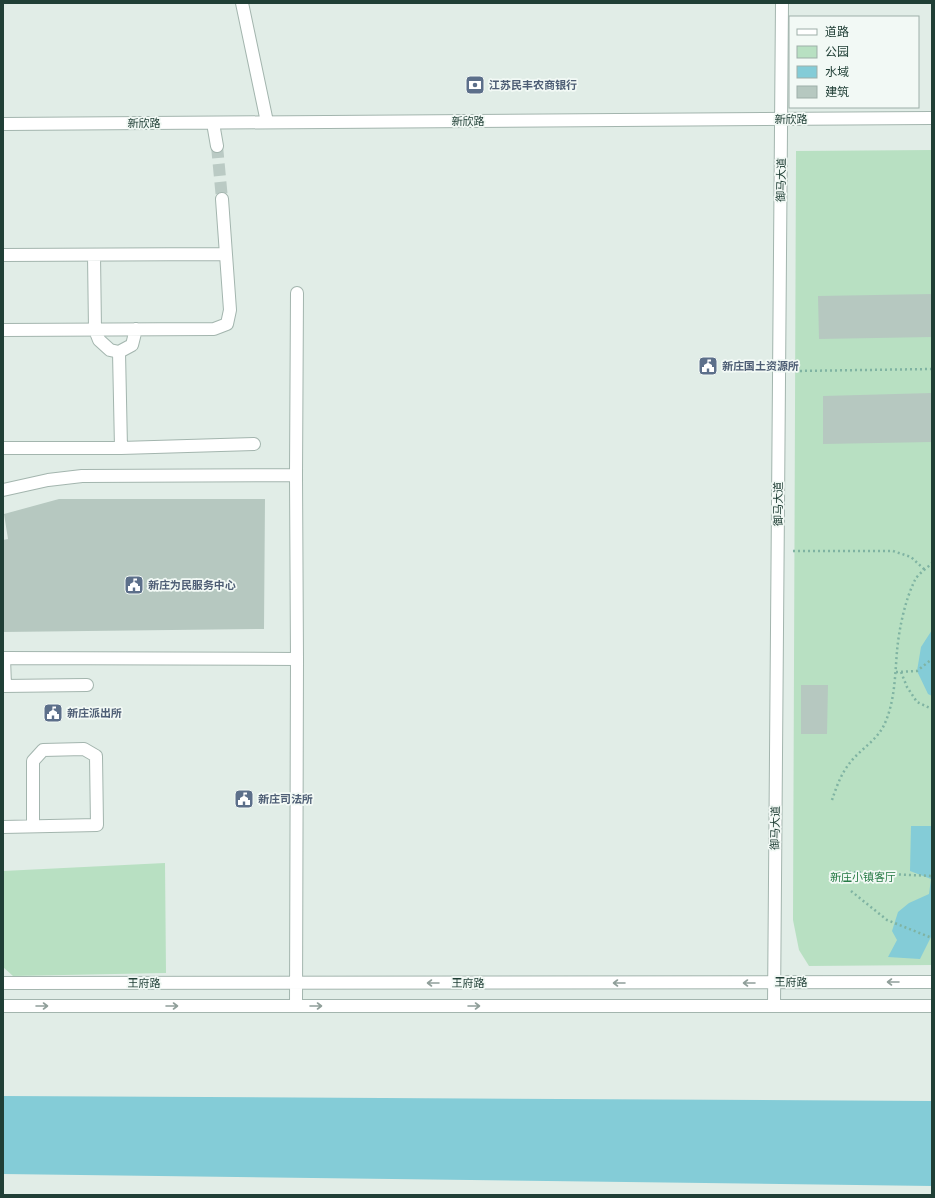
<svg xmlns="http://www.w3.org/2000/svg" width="935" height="1198" viewBox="0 0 935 1198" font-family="Mulish,'Noto Sans SC',sans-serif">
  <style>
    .green { fill: #b8e0c2 }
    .water { fill: #84ccd7 }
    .building { fill: #b6c8c0 }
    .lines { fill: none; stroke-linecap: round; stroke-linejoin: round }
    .minor-tunnel { stroke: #bacac4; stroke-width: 12; stroke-dasharray: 12 6; stroke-linecap: butt }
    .minor-casing { stroke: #a3b5ae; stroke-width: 14 }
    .path { stroke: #7fb3a2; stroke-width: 2.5; stroke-dasharray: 2 3; stroke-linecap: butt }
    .minor { stroke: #fff; stroke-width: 12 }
    .oneway { stroke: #909f9a }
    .labels { text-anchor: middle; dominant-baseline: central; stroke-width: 3.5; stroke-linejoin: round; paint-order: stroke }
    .service-label { font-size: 11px; font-weight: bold; fill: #4e5e75; stroke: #f2f9f5; text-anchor: start }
    .street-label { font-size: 11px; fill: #203f36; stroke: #f2f9f5 }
    .park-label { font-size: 11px; fill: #267a45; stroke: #f2f9f5 }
  </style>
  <rect width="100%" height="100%" fill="#e1ede7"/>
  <path class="green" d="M 932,150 L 932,965 L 809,966 L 799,950 L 793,920 L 796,151 Z
    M 165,863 L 166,973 L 13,976 L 3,967 L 3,871 Z"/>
  <path class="water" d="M 932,630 L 932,696 L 928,694 L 917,671 L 921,647 Z
    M 911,826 L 932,826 L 932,935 L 920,959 L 888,957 L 897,940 L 892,931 L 898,912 L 909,903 L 929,894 L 931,879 L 910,871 Z
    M 3,1096 L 932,1101 L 932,1186 L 3,1174 Z"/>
  <path class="building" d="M 932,294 L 932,337 L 819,339 L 818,296 Z
    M 932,393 L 932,442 L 823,444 L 823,396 Z
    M 59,499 L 265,499 L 264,629 L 3,632 L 3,540 L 8,539 L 4,514 Z
    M 801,685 L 828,685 L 827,734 L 801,734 Z"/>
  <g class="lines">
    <path class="minor-tunnel" d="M 217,146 L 222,199"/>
    <defs>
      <path id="minor" d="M 242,3 L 267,122
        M 213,123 L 217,146
        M 3,124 L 932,118
        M 3,255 L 226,254
        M 94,255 L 95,330 L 99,340 L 110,350 L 119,352 L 132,345 L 136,329
        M 3,330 L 214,329 L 227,324 L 230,310 L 222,199
        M 119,352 L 121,448
        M 3,448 L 121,448 L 254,444
        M 3,490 L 48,480 L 82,476 L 296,475
        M 3,658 L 297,659 L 296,475 L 297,293
        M 4,658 L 5,686
        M 3,686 L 87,685
        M 3,827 L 97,825 L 96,756 L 84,749 L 43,750 L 33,761 L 33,826
        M 3,983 L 932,982
        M 3,1006 L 932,1006
        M 296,1006 L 297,659
        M 774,1006 L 782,3"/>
    </defs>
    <use href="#minor" class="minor-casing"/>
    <path class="path" d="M 795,371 L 932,369
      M 793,551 L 893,551 L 911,557 L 925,570
      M 896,672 L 917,671 L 932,659
      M 901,672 L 907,687 L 917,702 L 932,709
      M 832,800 C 836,788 841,774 849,764 C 859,750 878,740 885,723 C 895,700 895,675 897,651 C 899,629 905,600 915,580 C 918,574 927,568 932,563
      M 849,872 L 932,876
      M 851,891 L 887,920 L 932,938"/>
    <use href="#minor" class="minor"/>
  </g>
  <defs><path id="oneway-shaft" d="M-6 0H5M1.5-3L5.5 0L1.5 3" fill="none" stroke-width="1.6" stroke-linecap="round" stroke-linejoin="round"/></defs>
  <g class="oneway">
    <use href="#oneway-shaft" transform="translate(893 982) rotate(180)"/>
    <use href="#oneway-shaft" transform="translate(433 983) rotate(180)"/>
    <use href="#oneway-shaft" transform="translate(619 983) rotate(180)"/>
    <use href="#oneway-shaft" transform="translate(749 983) rotate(180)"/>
    <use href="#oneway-shaft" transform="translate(42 1006)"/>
    <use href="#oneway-shaft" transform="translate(172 1006)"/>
    <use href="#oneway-shaft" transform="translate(316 1006)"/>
    <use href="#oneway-shaft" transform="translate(474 1006)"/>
  </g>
  <defs>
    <symbol id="bank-square" viewBox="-11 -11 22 22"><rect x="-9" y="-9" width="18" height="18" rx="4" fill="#5c6f8a" stroke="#f2f9f5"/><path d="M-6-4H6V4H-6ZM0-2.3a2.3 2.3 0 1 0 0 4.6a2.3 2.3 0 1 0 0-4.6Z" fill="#fff"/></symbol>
    <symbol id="civic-square" viewBox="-11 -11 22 22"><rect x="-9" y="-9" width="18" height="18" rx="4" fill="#5c6f8a" stroke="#f2f9f5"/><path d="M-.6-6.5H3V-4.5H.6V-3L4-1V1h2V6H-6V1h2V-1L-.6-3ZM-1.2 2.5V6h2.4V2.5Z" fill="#fff"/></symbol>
  </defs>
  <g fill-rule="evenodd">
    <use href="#bank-square" x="464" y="74" width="22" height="22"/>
    <use href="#civic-square" x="697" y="355" width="22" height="22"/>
    <use href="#civic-square" x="123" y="574" width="22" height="22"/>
    <use href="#civic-square" x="42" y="702" width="22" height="22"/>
    <use href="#civic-square" x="233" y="788" width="22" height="22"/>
  </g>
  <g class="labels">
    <g class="service-label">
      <text x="489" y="85">江苏民丰农商银行</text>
      <text x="722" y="366">新庄国土资源所</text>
      <text x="148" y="585">新庄为民服务中心</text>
      <text x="67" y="713">新庄派出所</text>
      <text x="258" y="799">新庄司法所</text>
    </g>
    <g class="street-label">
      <text x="791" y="119">新欣路</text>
      <text x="468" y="121">新欣路</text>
      <text x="144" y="123">新欣路</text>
      <text transform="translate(781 180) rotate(-89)">御马大道</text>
      <text transform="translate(778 504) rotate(-90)">御马大道</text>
      <text transform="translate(775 828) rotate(-89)">御马大道</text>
      <text x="791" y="982">王府路</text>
      <text x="144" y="983">王府路</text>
      <text x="468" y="983">王府路</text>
    </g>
    <g class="park-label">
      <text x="863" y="877">新庄小镇客厅</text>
    </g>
  </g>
  <rect width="935" height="1198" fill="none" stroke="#203f36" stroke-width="8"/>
  <rect x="789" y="16" width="130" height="92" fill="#f2f9f5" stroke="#9eafa9"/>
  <rect x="797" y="29" width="20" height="6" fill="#ffffff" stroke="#9eafa9"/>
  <text x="825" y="36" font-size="12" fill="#203f36">道路</text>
  <rect x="797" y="46" width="20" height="12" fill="#b8e0c2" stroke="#9eafa9"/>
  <text x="825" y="56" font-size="12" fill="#203f36">公园</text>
  <rect x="797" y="66" width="20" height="12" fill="#84ccd7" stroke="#9eafa9"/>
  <text x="825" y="76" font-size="12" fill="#203f36">水域</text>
  <rect x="797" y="86" width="20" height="12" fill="#b6c8c0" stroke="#9eafa9"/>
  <text x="825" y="96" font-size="12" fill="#203f36">建筑</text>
</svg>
